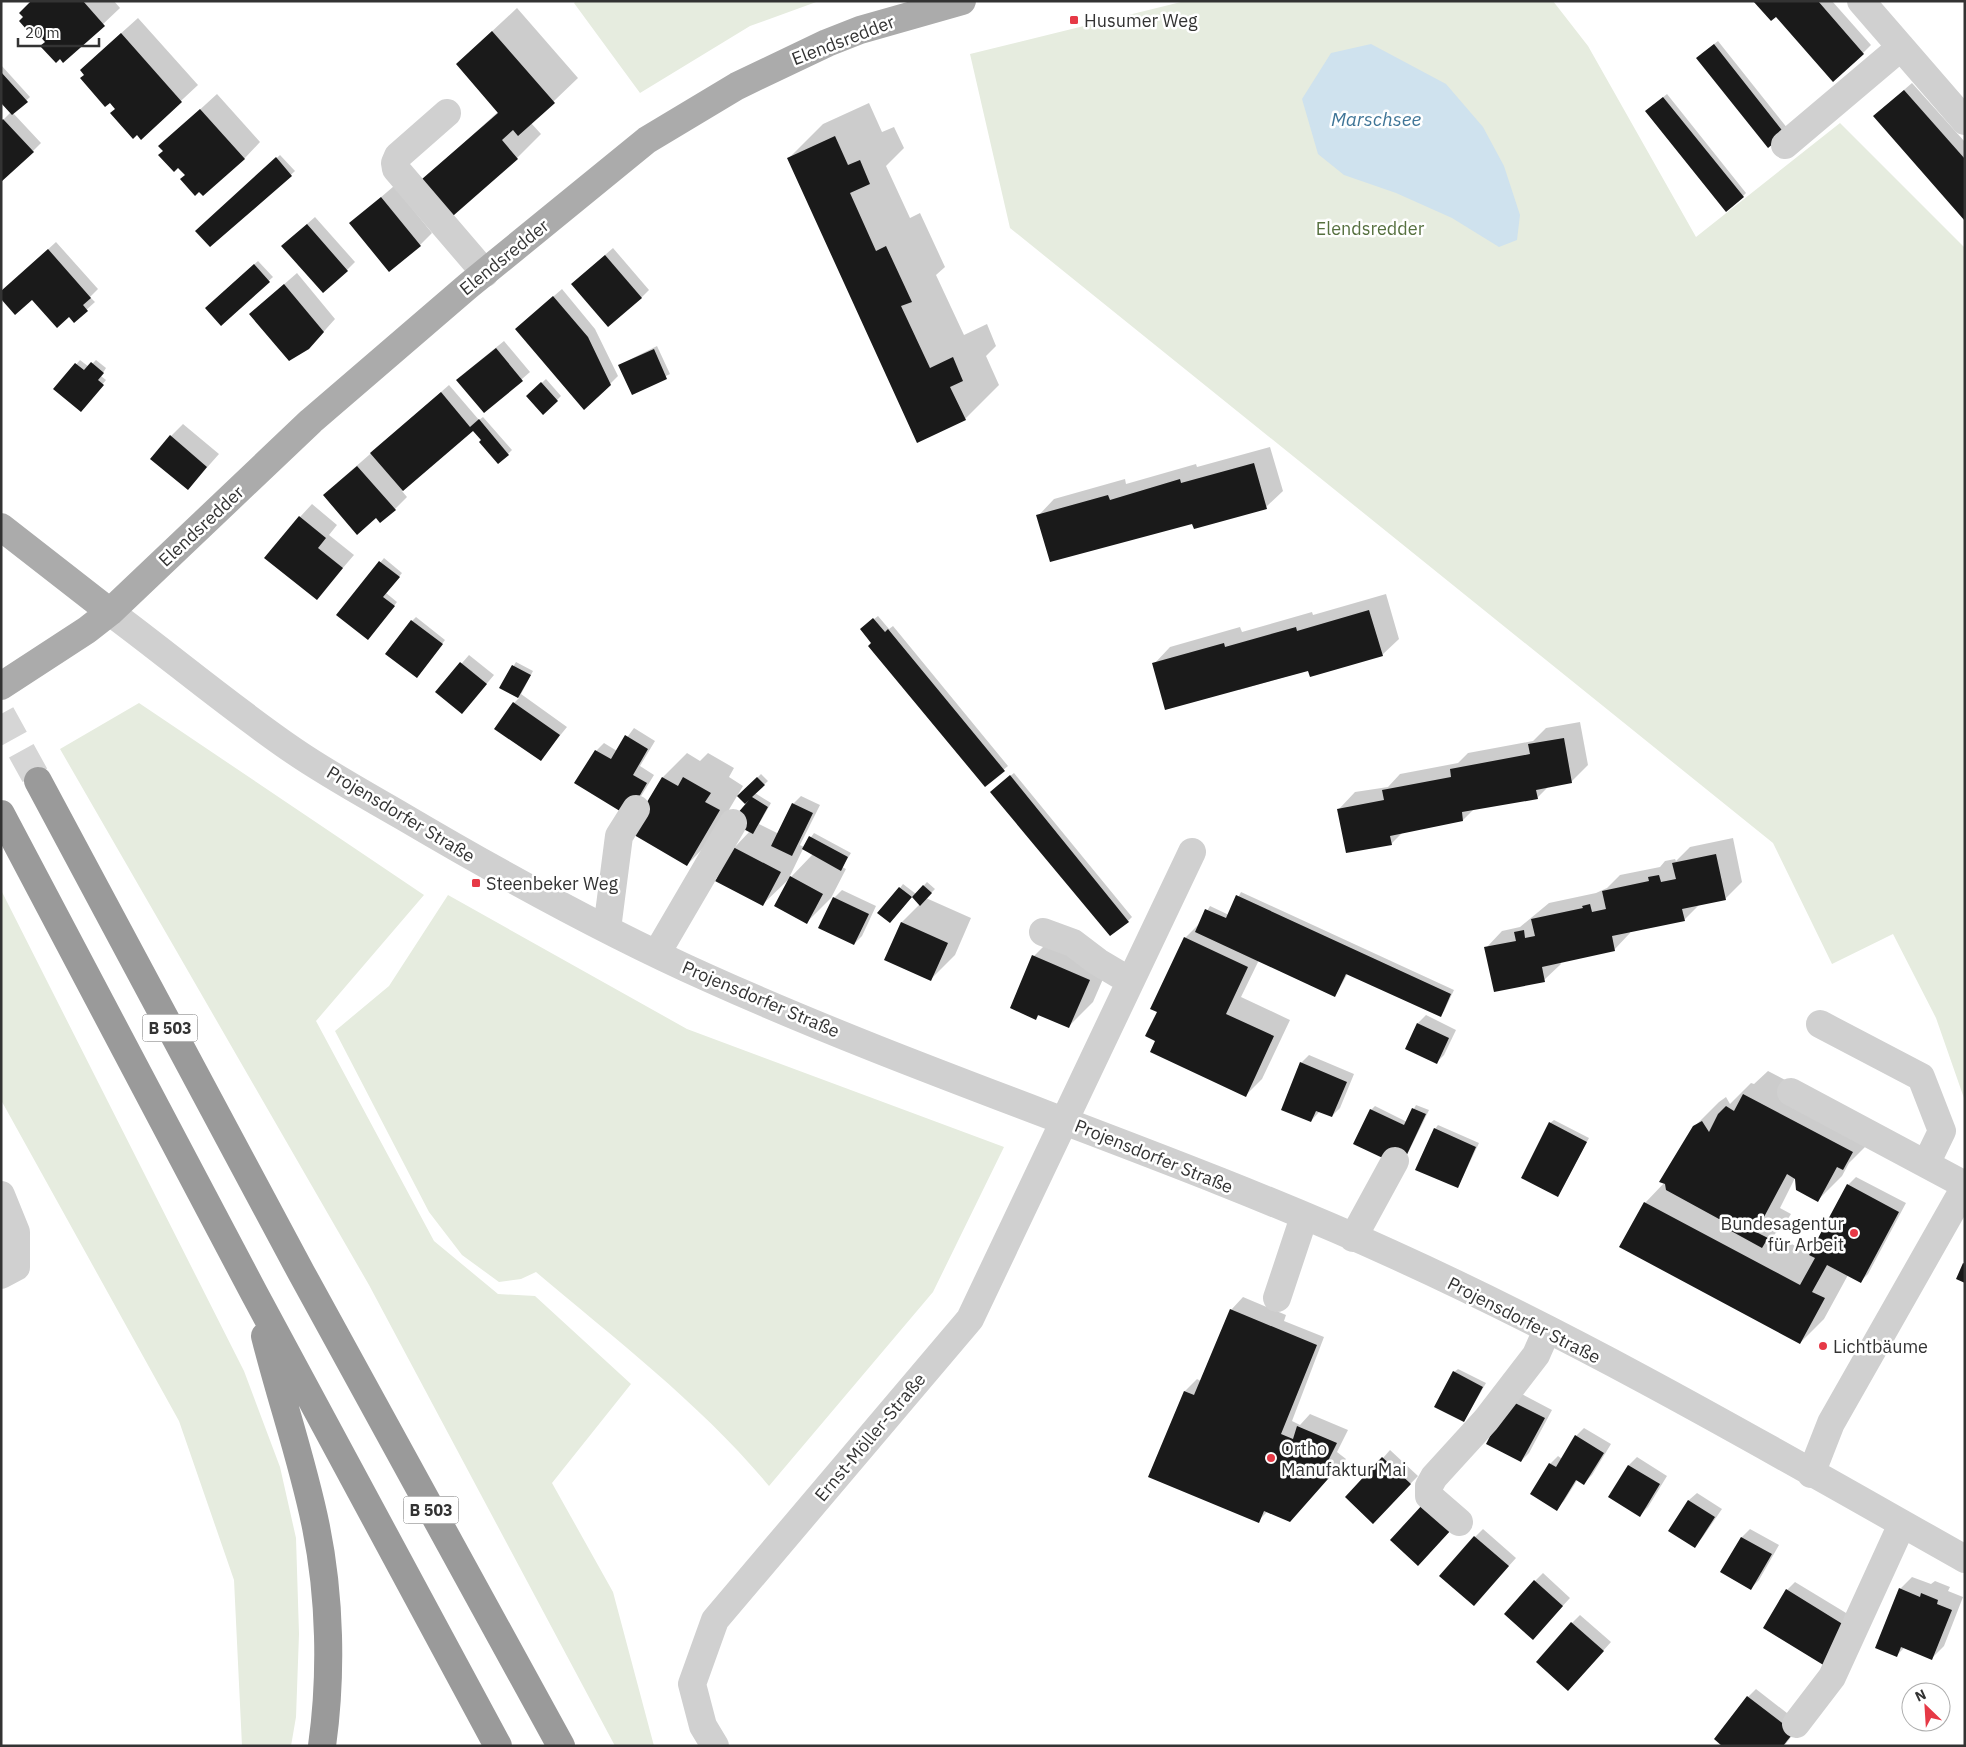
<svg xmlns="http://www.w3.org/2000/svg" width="1966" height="1747" viewBox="0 0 1966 1747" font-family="'IBM Plex Sans',sans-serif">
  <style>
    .green { fill: #e6ecdf }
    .water { fill: #cfe2ee }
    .shadow { fill: #0003 }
    .building { fill: #1a1a1a }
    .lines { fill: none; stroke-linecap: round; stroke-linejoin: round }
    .highway-tunnel { stroke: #d6d6d6; stroke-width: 28; stroke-dasharray: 28 14; stroke-linecap: butt }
    .minor { stroke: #d0d0d0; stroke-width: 28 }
    .major { stroke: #ababab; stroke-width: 28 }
    .highway { stroke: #9a9a9a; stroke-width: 28 }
    .poi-dot { fill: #e63946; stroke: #fff; stroke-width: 2 }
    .labels { text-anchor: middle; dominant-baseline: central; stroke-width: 5; stroke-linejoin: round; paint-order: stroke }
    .shield { fill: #fff; stroke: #707070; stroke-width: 1 }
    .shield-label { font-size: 16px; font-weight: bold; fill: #333 }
    .poi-label { font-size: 18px; fill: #333; stroke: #fff; text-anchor: start }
    .street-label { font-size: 18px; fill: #333; stroke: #fff }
    .park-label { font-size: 18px; fill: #56703f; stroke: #fff }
    .water-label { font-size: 19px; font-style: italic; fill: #3f7597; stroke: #fff }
  </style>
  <rect width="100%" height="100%" fill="#fff"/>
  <path class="green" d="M 576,1 L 819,1 L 750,26 L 640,93 L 574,3 Z
    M 1185,1 L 1553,1 L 1588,46 L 1696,237 L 1840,123 L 1965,248 L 1965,1101 L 1936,1018 L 1893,934 L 1832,964 L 1773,843 L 1010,228 L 970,54 Z
    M 139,703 L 424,895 L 316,1021 L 434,1241 L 498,1294 L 535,1296 L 631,1384 L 552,1483 L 613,1592 L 654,1746 L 615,1746 L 369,1285 L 60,749 Z
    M 1,890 L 244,1371 L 280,1467 L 296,1538 L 299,1634 L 296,1717 L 291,1746 L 242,1746 L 234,1580 L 179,1421 L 1,1100 Z
    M 448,895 L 687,1029 L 1004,1147 L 933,1292 L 769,1486 C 703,1406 615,1339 536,1272 L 521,1279 L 499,1282 L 462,1255 L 429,1212 L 335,1031 L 389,986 Z"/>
  <path class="water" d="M 1371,44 L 1446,84 L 1483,127 L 1504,166 L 1520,215 L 1517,240 L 1499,247 L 1452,218 L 1396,193 L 1344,175 L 1318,154 L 1302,99 L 1331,53 Z"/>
  <path class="shadow" d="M 32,1 L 114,1 L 120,8 L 64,61 L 24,17 Z
    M 1755,1 L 1832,1 L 1871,45 L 1863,53 L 1776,15 Z
    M 517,8 L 578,78 L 531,123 L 541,134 L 517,158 L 416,186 L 499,111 L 457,64 Z
    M 138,18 L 198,85 L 141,138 L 85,75 L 98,54 Z
    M 1718,41 L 1788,129 L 1784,133 L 1701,54 Z
    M 1,65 L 30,97 L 13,113 L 41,143 L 33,151 L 1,122 L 11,112 L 1,101 Z
    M 1912,83 L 1965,142 L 1965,219 L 1883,108 Z
    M 217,94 L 260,142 L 244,159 L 186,175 L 160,146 Z
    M 1667,94 L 1746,193 L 1743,196 L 1650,108 Z
    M 869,103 L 882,132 L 894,127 L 904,148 L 886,166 L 910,218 L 920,213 L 945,267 L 936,275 L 964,335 L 987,324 L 996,346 L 986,356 L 999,385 L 965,419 L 917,441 L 789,158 L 823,124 Z
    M 280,155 L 295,171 L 253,210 L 251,208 L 197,231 Z
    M 394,186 L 432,233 L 420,245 L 351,223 Z
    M 315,217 L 355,262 L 347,270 L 291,238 Z
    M 56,242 L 98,289 L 90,297 L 95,302 L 74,321 L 69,315 L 7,287 Z
    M 613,248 L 649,290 L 641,298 L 572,284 Z
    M 258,261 L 273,277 L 221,324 L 206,308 Z
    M 297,273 L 335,319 L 309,348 L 250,314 Z
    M 562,289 L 595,329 L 618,376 L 610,384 L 524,322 Z
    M 504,341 L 530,372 L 484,412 L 466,372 Z
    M 657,346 L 670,374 L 632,393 L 619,365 Z
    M 80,360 L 89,367 L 96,360 L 106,368 L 101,376 L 106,380 L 84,407 L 55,389 Z
    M 546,379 L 561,396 L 544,413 L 528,396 Z
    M 449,385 L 479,420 L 483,417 L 512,450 L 508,454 L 498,463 L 473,429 L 402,491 L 407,497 L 395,509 L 337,483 Z
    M 183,424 L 219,454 L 188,489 L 171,436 Z
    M 1270,447 L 1283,491 L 1266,507 L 1193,522 L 1038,516 L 1054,499 L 1125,479 L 1126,484 L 1196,464 L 1197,467 Z
    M 312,504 L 337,525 L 329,535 L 354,555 L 317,598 L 300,517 Z
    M 384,558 L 402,573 L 386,593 L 397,602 L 371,635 L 338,615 Z
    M 1386,594 L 1399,639 L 1382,655 L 1309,670 L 1239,690 L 1238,687 L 1154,664 L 1170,647 L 1240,627 L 1242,632 L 1312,612 L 1313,615 Z
    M 878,616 L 889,629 L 893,626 L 1008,766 L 985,785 L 865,626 Z
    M 416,617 L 445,640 L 421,672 L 412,621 Z
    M 469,655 L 494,675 L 462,713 L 437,692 Z
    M 516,662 L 533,671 L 521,694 L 567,727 L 540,760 L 514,703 L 519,698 L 501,687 Z
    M 1580,722 L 1588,765 L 1571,782 L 1549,786 L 1537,798 L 1474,809 L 1463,820 L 1403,832 L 1391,844 L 1339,809 L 1355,792 L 1388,787 L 1400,774 L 1458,763 L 1468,753 L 1533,741 L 1546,728 Z
    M 634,728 L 655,741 L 640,766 L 654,775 L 635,806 L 596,751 L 604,743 L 617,751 Z
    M 687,753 L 700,761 L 708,753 L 734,768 L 729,777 L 743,786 L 711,840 L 687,865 L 631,832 L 663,777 Z
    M 1014,773 L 1132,917 L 1128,921 L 995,788 Z
    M 761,774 L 768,781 L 755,793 L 771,803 L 759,824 L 779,834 L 793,804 L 801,796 L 820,805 L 800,845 L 804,847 L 814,833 L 851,853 L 842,867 L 846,869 L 831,898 L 807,922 L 790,878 L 813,854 L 803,849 L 788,880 L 763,904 L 734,848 L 750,831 L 747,805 L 739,796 Z
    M 1733,838 L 1742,882 L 1725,899 L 1699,905 L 1684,920 L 1630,931 L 1630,933 L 1614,950 L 1560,962 L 1561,964 L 1544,980 L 1486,948 L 1502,931 L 1520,927 L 1549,903 L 1596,893 L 1607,888 L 1620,875 L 1660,867 L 1665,861 L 1675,859 L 1676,861 L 1690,847 Z
    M 927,882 L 935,889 L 926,898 L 971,918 L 955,955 L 931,979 L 886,959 L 902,922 L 920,904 L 912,896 L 894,918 L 900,888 L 903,884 L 916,894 Z
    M 842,890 L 876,906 L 862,936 L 854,944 L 834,898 Z
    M 1241,892 L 1454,990 L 1444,1011 L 1441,1015 L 1348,973 L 1335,996 L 1259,960 L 1241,997 L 1290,1020 L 1262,1079 L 1246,1095 L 1157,1040 L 1158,1011 L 1185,938 L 1200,923 L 1210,906 L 1229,915 Z
    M 1058,932 L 1113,956 L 1093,1002 L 1069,1026 L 1040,1014 L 1036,1018 L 1034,956 Z
    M 1426,1015 L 1456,1030 L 1444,1055 L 1436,1063 L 1418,1023 Z
    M 1309,1055 L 1354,1074 L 1340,1108 L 1332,1116 L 1320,1111 L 1311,1121 L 1301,1063 Z
    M 1768,1071 L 1876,1127 L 1867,1145 L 1849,1163 L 1842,1176 L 1818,1200 L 1796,1176 L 1780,1208 L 1791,1214 L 1786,1222 L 1774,1235 L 1811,1254 L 1848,1185 L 1856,1177 L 1906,1203 L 1868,1274 L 1860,1282 L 1848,1275 L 1824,1319 L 1800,1343 L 1645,1203 L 1665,1182 L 1694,1127 L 1719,1102 L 1726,1097 L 1730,1104 L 1751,1083 L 1754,1084 Z
    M 1416,1105 L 1429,1110 L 1405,1159 L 1371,1110 L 1375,1106 L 1407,1122 Z
    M 1554,1120 L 1589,1138 L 1558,1196 L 1550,1123 Z
    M 1438,1125 L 1479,1143 L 1458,1187 L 1435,1129 Z
    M 1243,1297 L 1286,1315 L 1284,1321 L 1324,1337 L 1292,1421 L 1300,1425 L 1310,1414 L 1348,1430 L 1337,1452 L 1346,1459 L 1290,1520 L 1268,1511 L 1258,1521 L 1150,1476 L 1185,1391 L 1197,1379 L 1201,1381 L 1231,1310 Z
    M 1458,1369 L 1486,1383 L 1464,1421 L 1454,1372 Z
    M 1518,1392 L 1552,1410 L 1529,1453 L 1521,1461 L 1488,1443 Z
    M 1584,1428 L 1611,1444 L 1592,1475 L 1584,1483 L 1578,1479 L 1564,1501 L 1556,1509 L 1550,1464 L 1558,1456 L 1562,1459 L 1576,1436 Z
    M 1390,1450 L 1418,1476 L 1381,1514 L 1383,1458 Z
    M 1637,1457 L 1667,1476 L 1648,1507 L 1640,1515 L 1610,1497 L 1629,1465 Z
    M 1697,1493 L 1722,1509 L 1702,1538 L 1694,1546 L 1670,1530 L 1689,1500 Z
    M 1483,1529 L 1516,1558 L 1481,1597 L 1475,1537 Z
    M 1750,1529 L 1779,1545 L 1759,1580 L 1751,1588 L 1722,1572 L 1742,1537 Z
    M 1543,1573 L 1570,1598 L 1533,1638 L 1535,1581 Z
    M 1912,1577 L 1931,1584 L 1935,1581 L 1950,1587 L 1948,1591 L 1963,1597 L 1944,1646 L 1932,1658 L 1904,1648 L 1897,1655 L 1900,1589 Z
    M 1795,1582 L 1856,1619 L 1833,1656 L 1787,1590 Z
    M 1580,1615 L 1611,1642 L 1576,1681 L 1572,1623 Z
    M 1756,1689 L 1801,1724 L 1784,1746 L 1724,1746 L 1748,1697 Z"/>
  <path class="building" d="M 31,1 L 83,1 L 105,26 L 63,63 L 60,59 L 56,63 L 40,46 L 45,42 L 38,34 L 34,38 L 19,21 L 23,17 L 19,13 Z
    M 1753,1 L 1818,1 L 1864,54 L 1833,82 L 1776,17 L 1771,21 Z
    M 492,31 L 555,103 L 518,136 L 513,130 L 502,140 L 518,159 L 446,222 L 414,186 L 498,113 L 456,64 Z
    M 121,33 L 182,102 L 141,140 L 137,135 L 133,139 L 110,113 L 115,109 L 110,103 L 105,107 L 80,78 L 84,75 L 80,70 Z
    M 1714,44 L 1785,134 L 1768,148 L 1696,58 Z
    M 1,72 L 28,102 L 12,115 L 1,103 Z
    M 1904,90 L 1965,159 L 1965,221 L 1873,116 Z
    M 1663,97 L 1744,197 L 1726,212 L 1645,111 Z
    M 200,109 L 245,159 L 203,196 L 199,192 L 195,196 L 180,179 L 185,175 L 178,168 L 174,172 L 158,155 L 163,151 L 158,146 Z
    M 3,119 L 34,152 L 1,182 L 1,121 Z
    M 835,136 L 848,165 L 860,160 L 870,184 L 850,193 L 876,251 L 886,246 L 912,302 L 901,306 L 930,368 L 953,357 L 963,381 L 950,387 L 966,420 L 917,443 L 787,158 Z
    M 276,157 L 292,176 L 210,247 L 195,231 Z
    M 381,197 L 421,246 L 389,272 L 349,223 Z
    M 307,224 L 348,271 L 323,293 L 281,246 Z
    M 48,249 L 91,298 L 83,305 L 88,311 L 74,323 L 69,317 L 57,328 L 32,300 L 15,315 L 1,299 L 1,291 Z
    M 605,255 L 642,298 L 608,327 L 571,284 Z
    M 254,264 L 270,282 L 221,326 L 205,308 Z
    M 284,284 L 324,332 L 309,349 L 289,361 L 249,314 Z
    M 553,296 L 588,337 L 611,385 L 584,410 L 515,329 Z
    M 496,348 L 523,381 L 484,413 L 456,380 Z
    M 654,349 L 667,379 L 632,395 L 618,365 Z
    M 91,362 L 104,373 L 98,380 L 104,385 L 81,412 L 53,389 L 75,363 L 84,370 Z
    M 541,382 L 558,401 L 543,415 L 526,396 Z
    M 441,392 L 470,427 L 479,419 L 509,455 L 498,464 L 479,442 L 481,440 L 473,431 L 403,491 L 370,453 Z
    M 170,435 L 207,467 L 188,490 L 150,459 Z
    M 1254,463 L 1267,509 L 1194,529 L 1192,524 L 1050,562 L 1036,515 L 1108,495 L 1110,500 L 1180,479 L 1181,483 Z
    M 357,466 L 396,510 L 380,523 L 376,518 L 357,535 L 323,495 Z
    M 299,516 L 326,538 L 318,548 L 343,568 L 317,600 L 264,558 Z
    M 379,561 L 400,577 L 383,597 L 395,606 L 368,640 L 336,615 Z
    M 1369,610 L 1383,656 L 1310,677 L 1308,671 L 1165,710 L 1152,663 L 1224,643 L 1225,647 L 1296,627 L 1297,631 Z
    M 873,618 L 885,632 L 888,629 L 1005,771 L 985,787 L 868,646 L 871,643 L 860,629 Z
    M 411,620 L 443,644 L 417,678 L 385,654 Z
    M 460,662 L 487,684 L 462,714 L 435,692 Z
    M 512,665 L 531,675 L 518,698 L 499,688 Z
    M 513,702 L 560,735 L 541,761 L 494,729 Z
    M 625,735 L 648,749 L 633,775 L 647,783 L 628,816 L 574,783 L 595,750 L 611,759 Z
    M 1564,738 L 1572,783 L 1536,790 L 1538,799 L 1462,812 L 1463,821 L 1390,836 L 1392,845 L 1346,853 L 1337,809 L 1384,800 L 1382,790 L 1451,777 L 1450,769 L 1530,754 L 1528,744 Z
    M 1010,775 L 1129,922 L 1110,936 L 990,792 Z
    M 662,777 L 678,786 L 683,777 L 711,793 L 705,802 L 720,810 L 687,866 L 629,832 Z
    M 757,777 L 765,785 L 752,797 L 768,807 L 753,834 L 730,822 L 749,800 L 745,804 L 737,796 Z
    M 792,803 L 813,813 L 792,856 L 771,846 Z
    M 809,836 L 848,857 L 841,871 L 802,849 Z
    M 733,847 L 781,872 L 763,906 L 715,881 Z
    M 1716,854 L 1726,900 L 1682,909 L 1685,921 L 1612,936 L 1615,951 L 1542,967 L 1545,982 L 1494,992 L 1484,947 L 1516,941 L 1514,932 L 1524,930 L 1525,938 L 1535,936 L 1531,919 L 1583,908 L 1582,906 L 1590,904 L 1592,912 L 1606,909 L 1602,891 L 1649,881 L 1648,877 L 1659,875 L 1661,882 L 1676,879 L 1672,863 Z
    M 790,876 L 823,894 L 807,924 L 774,906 Z
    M 923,885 L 932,893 L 920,906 L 912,897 Z
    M 899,887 L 912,897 L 890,923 L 877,913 Z
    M 1236,895 L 1451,994 L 1441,1017 L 1346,974 L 1335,997 L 1195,932 L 1205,909 L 1226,918 Z
    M 833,897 L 869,914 L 854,945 L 818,928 Z
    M 901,922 L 948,943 L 931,981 L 884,960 Z
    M 1184,937 L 1248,967 L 1226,1014 L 1274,1036 L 1246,1097 L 1150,1052 L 1155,1041 L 1145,1036 L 1157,1012 L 1150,1009 Z
    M 1032,955 L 1090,980 L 1069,1028 L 1038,1015 L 1036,1020 L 1010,1008 Z
    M 1417,1023 L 1449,1038 L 1437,1064 L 1405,1049 Z
    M 1300,1062 L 1347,1082 L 1332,1117 L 1316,1111 L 1311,1122 L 1281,1110 Z
    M 1743,1094 L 1853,1152 L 1843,1170 L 1837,1167 L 1818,1202 L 1796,1190 L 1795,1179 L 1787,1174 L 1756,1232 L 1768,1238 L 1762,1248 L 1722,1226 L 1729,1215 L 1719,1219 L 1666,1190 L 1665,1184 L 1659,1182 L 1693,1126 L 1702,1121 L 1709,1132 L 1718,1114 L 1726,1106 L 1734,1111 Z
    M 1412,1108 L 1426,1114 L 1402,1165 L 1387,1160 L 1353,1144 L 1370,1109 L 1404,1125 Z
    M 1549,1122 L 1587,1142 L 1558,1197 L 1521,1178 Z
    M 1434,1128 L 1476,1147 L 1458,1188 L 1415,1170 Z
    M 1847,1184 L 1899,1212 L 1861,1283 L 1827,1265 L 1812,1292 L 1825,1298 L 1800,1344 L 1619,1247 L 1644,1202 L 1800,1285 L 1815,1258 L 1809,1255 Z
    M 1963,1263 L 1965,1264 L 1965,1283 L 1956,1279 Z
    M 1230,1309 L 1317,1345 L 1281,1434 L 1293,1439 L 1297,1426 L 1337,1443 L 1326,1465 L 1335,1471 L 1290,1522 L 1264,1511 L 1259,1523 L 1148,1477 L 1184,1391 L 1194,1395 Z
    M 1453,1371 L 1483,1387 L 1464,1422 L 1434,1407 Z
    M 1509,1400 L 1545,1418 L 1521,1462 L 1486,1444 Z
    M 1575,1435 L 1604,1453 L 1584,1485 L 1576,1480 L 1557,1511 L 1530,1494 L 1549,1463 L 1556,1467 Z
    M 1382,1457 L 1411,1484 L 1373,1524 L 1345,1497 Z
    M 1628,1465 L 1660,1484 L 1640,1517 L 1608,1497 Z
    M 1688,1500 L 1715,1517 L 1695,1548 L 1668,1531 Z
    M 1424,1503 L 1452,1529 L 1418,1566 L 1390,1540 Z
    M 1474,1536 L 1509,1566 L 1474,1606 L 1439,1576 Z
    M 1741,1537 L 1772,1554 L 1751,1590 L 1720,1572 Z
    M 1534,1580 L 1563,1606 L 1533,1640 L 1504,1614 Z
    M 1899,1588 L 1920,1597 L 1921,1593 L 1938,1600 L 1937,1604 L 1952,1610 L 1932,1660 L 1901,1647 L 1897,1657 L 1875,1648 Z
    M 1786,1589 L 1849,1628 L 1825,1666 L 1763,1628 Z
    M 1571,1622 L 1604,1651 L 1568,1691 L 1536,1662 Z
    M 1747,1696 L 1794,1732 L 1783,1746 L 1722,1746 L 1714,1739 Z"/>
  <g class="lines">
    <path class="highway-tunnel" d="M 1,714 L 38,781"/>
    <path class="minor" d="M 1861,1 L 1965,121
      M 447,113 L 398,156 L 395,163 L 396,169 L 485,273
      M 1785,145 L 1901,47
      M 110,612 C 172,658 231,708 294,751 C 329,775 366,795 402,816 C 502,875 603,931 708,978 C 932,1079 1167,1152 1390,1253 C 1587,1342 1777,1453 1965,1559
      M 607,929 L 619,836 L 636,809
      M 1043,932 L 1073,943 L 1098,962 L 1130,981
      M 657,953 L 733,823
      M 1820,1024 L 1921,1077 L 1942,1131 L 1926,1164
      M 1791,1092 L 1965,1185
      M 1,1195 L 16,1232 L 16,1267 L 1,1275
      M 1353,1238 L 1395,1161
      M 1277,1298 L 1304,1217
      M 1811,1474 L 1831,1423 L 1965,1187
      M 1459,1522 L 1429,1496 L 1429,1486 L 1434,1477 L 1486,1420 L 1536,1355 L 1547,1330
      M 1796,1724 L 1832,1677 L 1902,1524
      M 715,1746 L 703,1726 L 692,1684 L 715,1620 L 970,1319 L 1192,852"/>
    <path class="major" d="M 1,527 L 110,612
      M 1,686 L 87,630 L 110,612 L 311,421 L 468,286 L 647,140 L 737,86 L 827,43 L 860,30 L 962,1"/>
    <path class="highway" d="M 38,781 L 302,1274 L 561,1746
      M 1,814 L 254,1293 L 498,1746
      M 265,1336 C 281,1400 303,1462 316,1527 C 330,1596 332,1675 322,1746"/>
  </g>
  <g class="poi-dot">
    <rect x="1069" y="15" width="10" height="10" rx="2.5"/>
    <rect x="471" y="878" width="10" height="10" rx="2.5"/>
    <circle cx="1854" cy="1233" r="5"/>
    <circle cx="1823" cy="1346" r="5"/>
    <circle cx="1271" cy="1458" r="5"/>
  </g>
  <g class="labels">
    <g class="shield">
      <rect x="142.5" y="1014.5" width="55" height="27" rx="4"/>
      <rect x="403.5" y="1496.5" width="55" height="27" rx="4"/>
    </g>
    <g class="shield-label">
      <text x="170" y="1028">B 503</text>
      <text x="431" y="1510">B 503</text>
    </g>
    <g class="poi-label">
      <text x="1084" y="20">Husumer Weg</text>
      <text x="486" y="883">Steenbeker Weg</text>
      <text x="1844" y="1223" text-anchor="end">Bundesagentur<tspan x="1844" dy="21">für Arbeit</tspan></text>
      <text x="1833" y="1346">Lichtbäume</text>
      <text x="1281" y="1448">Ortho<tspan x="1281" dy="21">Manufaktur Mai</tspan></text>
    </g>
    <g class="street-label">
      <text transform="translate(843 40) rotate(-21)">Elendsredder</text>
      <text transform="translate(504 257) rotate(-39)">Elendsredder</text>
      <text transform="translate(201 526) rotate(-43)">Elendsredder</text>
      <text transform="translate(401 814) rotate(31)">Projensdorfer Straße</text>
      <text transform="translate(761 999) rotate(23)">Projensdorfer Straße</text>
      <text transform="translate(1154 1156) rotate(22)">Projensdorfer Straße</text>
      <text transform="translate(1524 1320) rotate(27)">Projensdorfer Straße</text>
      <text transform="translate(870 1437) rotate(-50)">Ernst-Möller-Straße</text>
    </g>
    <g class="park-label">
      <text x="1370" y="228">Elendsredder</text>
    </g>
    <g class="water-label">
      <text x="1376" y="119">Marschsee</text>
    </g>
  </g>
  <rect width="1966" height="1747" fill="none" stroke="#333333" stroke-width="5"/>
  <g transform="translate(1926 1707) rotate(335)"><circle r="24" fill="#ffffff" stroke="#adadad"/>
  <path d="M0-4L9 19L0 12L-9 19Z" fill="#e63946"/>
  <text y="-8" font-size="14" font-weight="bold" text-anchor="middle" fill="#333333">N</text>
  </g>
  <path d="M18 38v8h81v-8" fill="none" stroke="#333333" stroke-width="2.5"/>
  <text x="25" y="38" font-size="15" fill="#333333" stroke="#ffffff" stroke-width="4" paint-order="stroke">20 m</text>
</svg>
